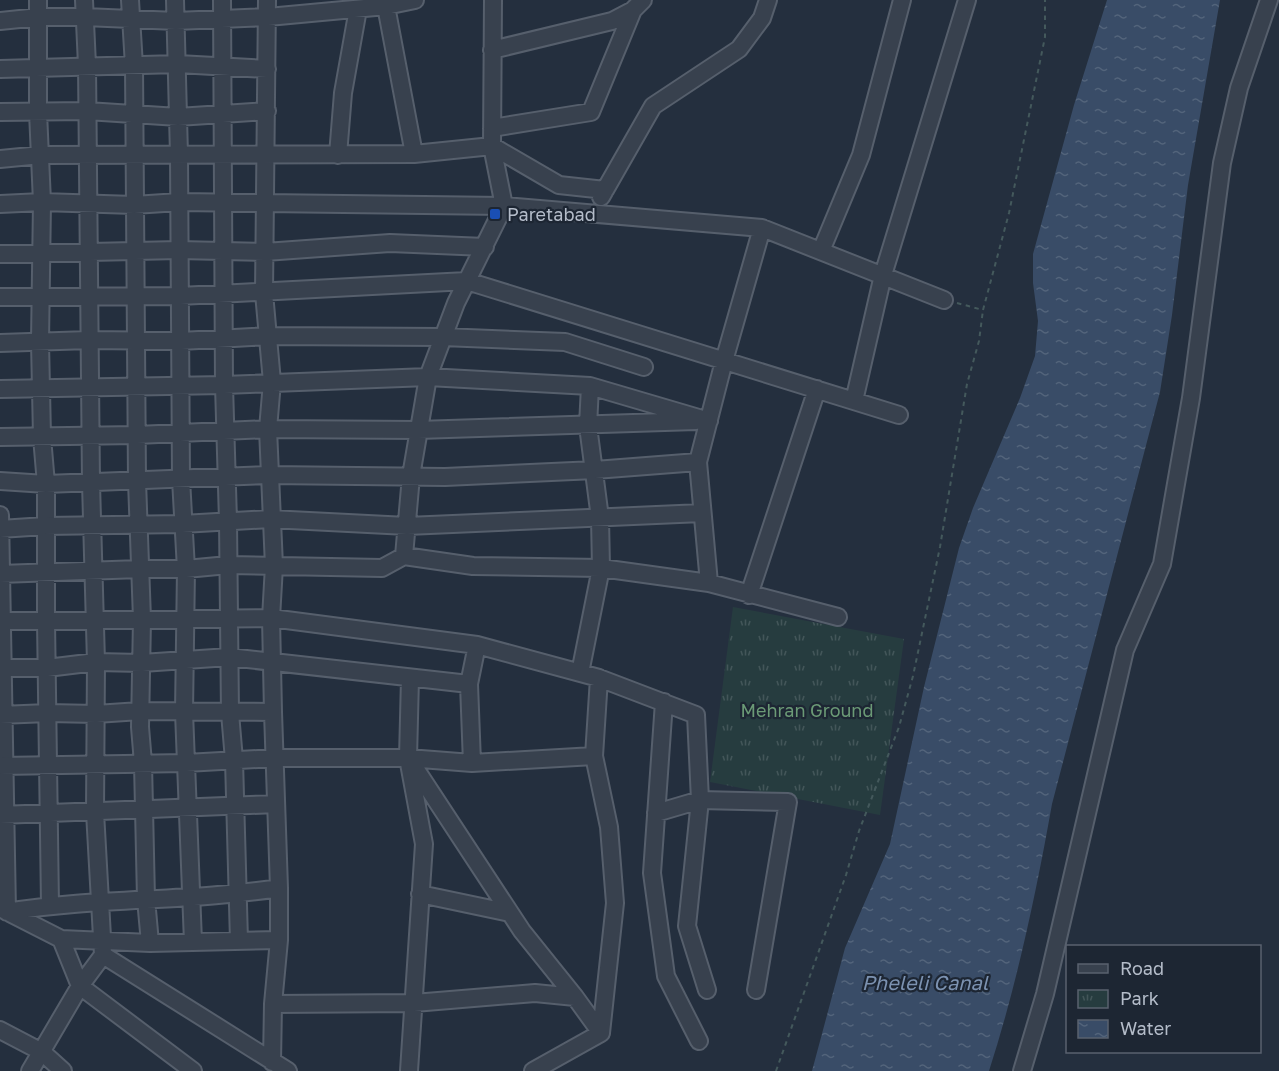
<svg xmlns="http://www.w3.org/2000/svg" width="1279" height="1071" viewBox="0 0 1279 1071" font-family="'Golos Text',sans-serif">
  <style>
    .park { fill: url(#park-tufts) }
    .water { fill: url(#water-ripples) }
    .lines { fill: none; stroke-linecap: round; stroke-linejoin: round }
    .minor-casing { stroke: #565f6c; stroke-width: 20 }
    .path { stroke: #44595c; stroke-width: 2; stroke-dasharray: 4.5 4.5; stroke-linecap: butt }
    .minor { stroke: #38414e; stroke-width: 16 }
    .transit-dot { fill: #1a4fb4; stroke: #1d2633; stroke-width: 2 }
    .labels { text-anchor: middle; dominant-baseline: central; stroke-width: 4.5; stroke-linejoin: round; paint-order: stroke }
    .poi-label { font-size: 18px; fill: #b4bcc9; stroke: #1d2633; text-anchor: start }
    .park-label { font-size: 18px; fill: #6b9a76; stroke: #1d2633 }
    .water-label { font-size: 20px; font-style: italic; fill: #7c92b1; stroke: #1d2633 }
  </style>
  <defs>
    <pattern id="park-tufts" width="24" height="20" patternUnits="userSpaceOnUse" patternTransform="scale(1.5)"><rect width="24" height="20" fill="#263c3f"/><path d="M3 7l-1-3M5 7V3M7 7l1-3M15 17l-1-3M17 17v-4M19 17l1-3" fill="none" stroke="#435659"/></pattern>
    <pattern id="water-ripples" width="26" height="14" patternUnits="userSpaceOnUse" patternTransform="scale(1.5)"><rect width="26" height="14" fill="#394c67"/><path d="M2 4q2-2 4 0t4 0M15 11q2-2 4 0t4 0" fill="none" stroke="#53647b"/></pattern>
  </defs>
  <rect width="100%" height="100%" fill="#242f3e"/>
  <path class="park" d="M 733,607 L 904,639 L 880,815 L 710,782 Z"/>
  <path class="water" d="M 1107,0 L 1220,0 L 1188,185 L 1172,315 L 1160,392 L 1052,804 C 1036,894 1017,984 989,1071 L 812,1071 L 845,948 L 890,844 L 924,687 L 959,548 L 973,508 L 1020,398 L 1035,356 L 1038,321 L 1033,283 L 1033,254 L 1074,105 Z"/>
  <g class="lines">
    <defs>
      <path id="minor" d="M 38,0 L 38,112 L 42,202 L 40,342 L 42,437 L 46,484 L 46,621 L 50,905
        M 175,0 L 179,155 L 181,479 L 186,569 L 184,712 L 193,942
        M 222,0 L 224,385 L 228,521 L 230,713 L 234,760 L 239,941
        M 267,0 L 264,293 L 272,382 L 268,429 L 274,566 L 271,618 L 273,712 L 279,888 L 279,940 L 273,1004 L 272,1062
        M 386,6 L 414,154
        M 0,21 L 39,17 L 85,17 L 176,21 L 268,17 L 386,6 L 415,0
        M 492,50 L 612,21 L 633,10 L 643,0
        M 0,69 L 178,64 L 267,69
        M 0,112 L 87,111 L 178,117 L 267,111
        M 492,128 L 591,112 L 633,10
        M 338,155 L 343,93 L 358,9
        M 0,159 L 41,155 L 414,154 L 492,146 L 559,185 L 605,190
        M 601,197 L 653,106 L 739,49 L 762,18 L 768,0
        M 0,204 L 42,202 L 134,205 L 179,202 L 264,203 L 504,206 L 762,228 L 724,361 L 698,462 L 709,583
        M 762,228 L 944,300
        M 821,251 L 861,155 L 902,0
        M 0,254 L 179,250 L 265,252 L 390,243 L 485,247
        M 0,297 L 180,296 L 467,281 L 899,415
        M 0,343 L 89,340 L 181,341 L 268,336 L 443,337 L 565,342 L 644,367
        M 0,389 L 224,385 L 428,377 L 590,386 L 709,421
        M 854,401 L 883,275 L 967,0
        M 0,437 L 137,435 L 268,429 L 418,430 L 696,421
        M 0,481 L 46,484 L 269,475 L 445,477 L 595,470 L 698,462
        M 0,515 L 7,912 C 97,897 189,902 279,888
        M 0,529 L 45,526 L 182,524 L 270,519 L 407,526 L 702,513
        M 404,556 L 411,476 L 428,377 L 456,303 L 504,206 L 492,146 L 493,0
        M 0,574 L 140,569 L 186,569 L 228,565 L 382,568 L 404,556 L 473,566 L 601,568 L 709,583 L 838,617
        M 749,595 L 817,389
        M 0,621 L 271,618 L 477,645 L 599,678 L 696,715 L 700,800 L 656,813
        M 0,668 L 47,668 L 96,662 L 142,663 L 229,657 L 469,684 L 477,645
        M 580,673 L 601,568 L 600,518 L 588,426 L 590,386
        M 599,678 L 594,756 L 609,827 L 615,903 L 601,1033
        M 469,684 L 472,763
        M 664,702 L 652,873 L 666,976 L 699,1041
        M 0,715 L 48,713 L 96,714 L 140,711 L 273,712
        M 413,765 L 522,931 L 575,997
        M 0,766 L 186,763 L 275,758 L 408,758 L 472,763 L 594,756
        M 0,815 L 276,804
        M 420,894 L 510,913
        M 0,908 L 61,939 L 150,943 L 146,899 L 143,763 L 140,727 L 142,619 L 137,481 L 134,66 L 130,0
        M 61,939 L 80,986 L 193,1071
        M 150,943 L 279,940
        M 103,955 L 288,1071
        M 707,990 L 687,926 L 700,800 L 788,802 L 756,990
        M 273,1004 L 414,1003 L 535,993 L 575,997 L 601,1033
        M 0,1030 L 42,1052 L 63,1071
        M 30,1071 L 80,986 L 103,955 L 95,812 L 96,662 L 91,483 L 87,65 L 84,0
        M 409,1071 L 424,844 L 408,758 L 410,678
        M 533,1071 L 601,1033
        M 1022,1071 L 1045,994 L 1125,650 L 1162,564 L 1191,398 L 1222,163 L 1239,88 L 1269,0"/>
    </defs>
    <use href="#minor" class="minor-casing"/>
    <path class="path" d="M 957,303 L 983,310 L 1009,213 L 1045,37 L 1045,0
      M 776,1071 L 846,875 L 859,831 L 899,727 L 913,676 L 940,547 L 967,384 L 979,341 L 983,310"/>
    <use href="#minor" class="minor"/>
  </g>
  <rect class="transit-dot" x="489" y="208" width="12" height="12" rx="3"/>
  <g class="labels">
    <g class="poi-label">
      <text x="507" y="214">Paretabad</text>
    </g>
    <g class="park-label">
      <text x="807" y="710">Mehran Ground</text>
    </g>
    <g class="water-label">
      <text x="925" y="982">Pheleli Canal</text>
    </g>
  </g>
  <rect x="1066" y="945" width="195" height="108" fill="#1d2633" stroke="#59626f" stroke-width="1.5"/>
  <rect x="1078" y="964" width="30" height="9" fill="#38414e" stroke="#59626f" stroke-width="1.5"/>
  <text x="1120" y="975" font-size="18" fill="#b4bcc9">Road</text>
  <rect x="1078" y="990" width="30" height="18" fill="url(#park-tufts)" stroke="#59626f" stroke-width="1.5"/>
  <text x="1120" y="1005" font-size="18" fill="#b4bcc9">Park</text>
  <rect x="1078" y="1020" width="30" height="18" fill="url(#water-ripples)" stroke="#59626f" stroke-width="1.5"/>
  <text x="1120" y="1035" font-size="18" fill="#b4bcc9">Water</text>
</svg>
